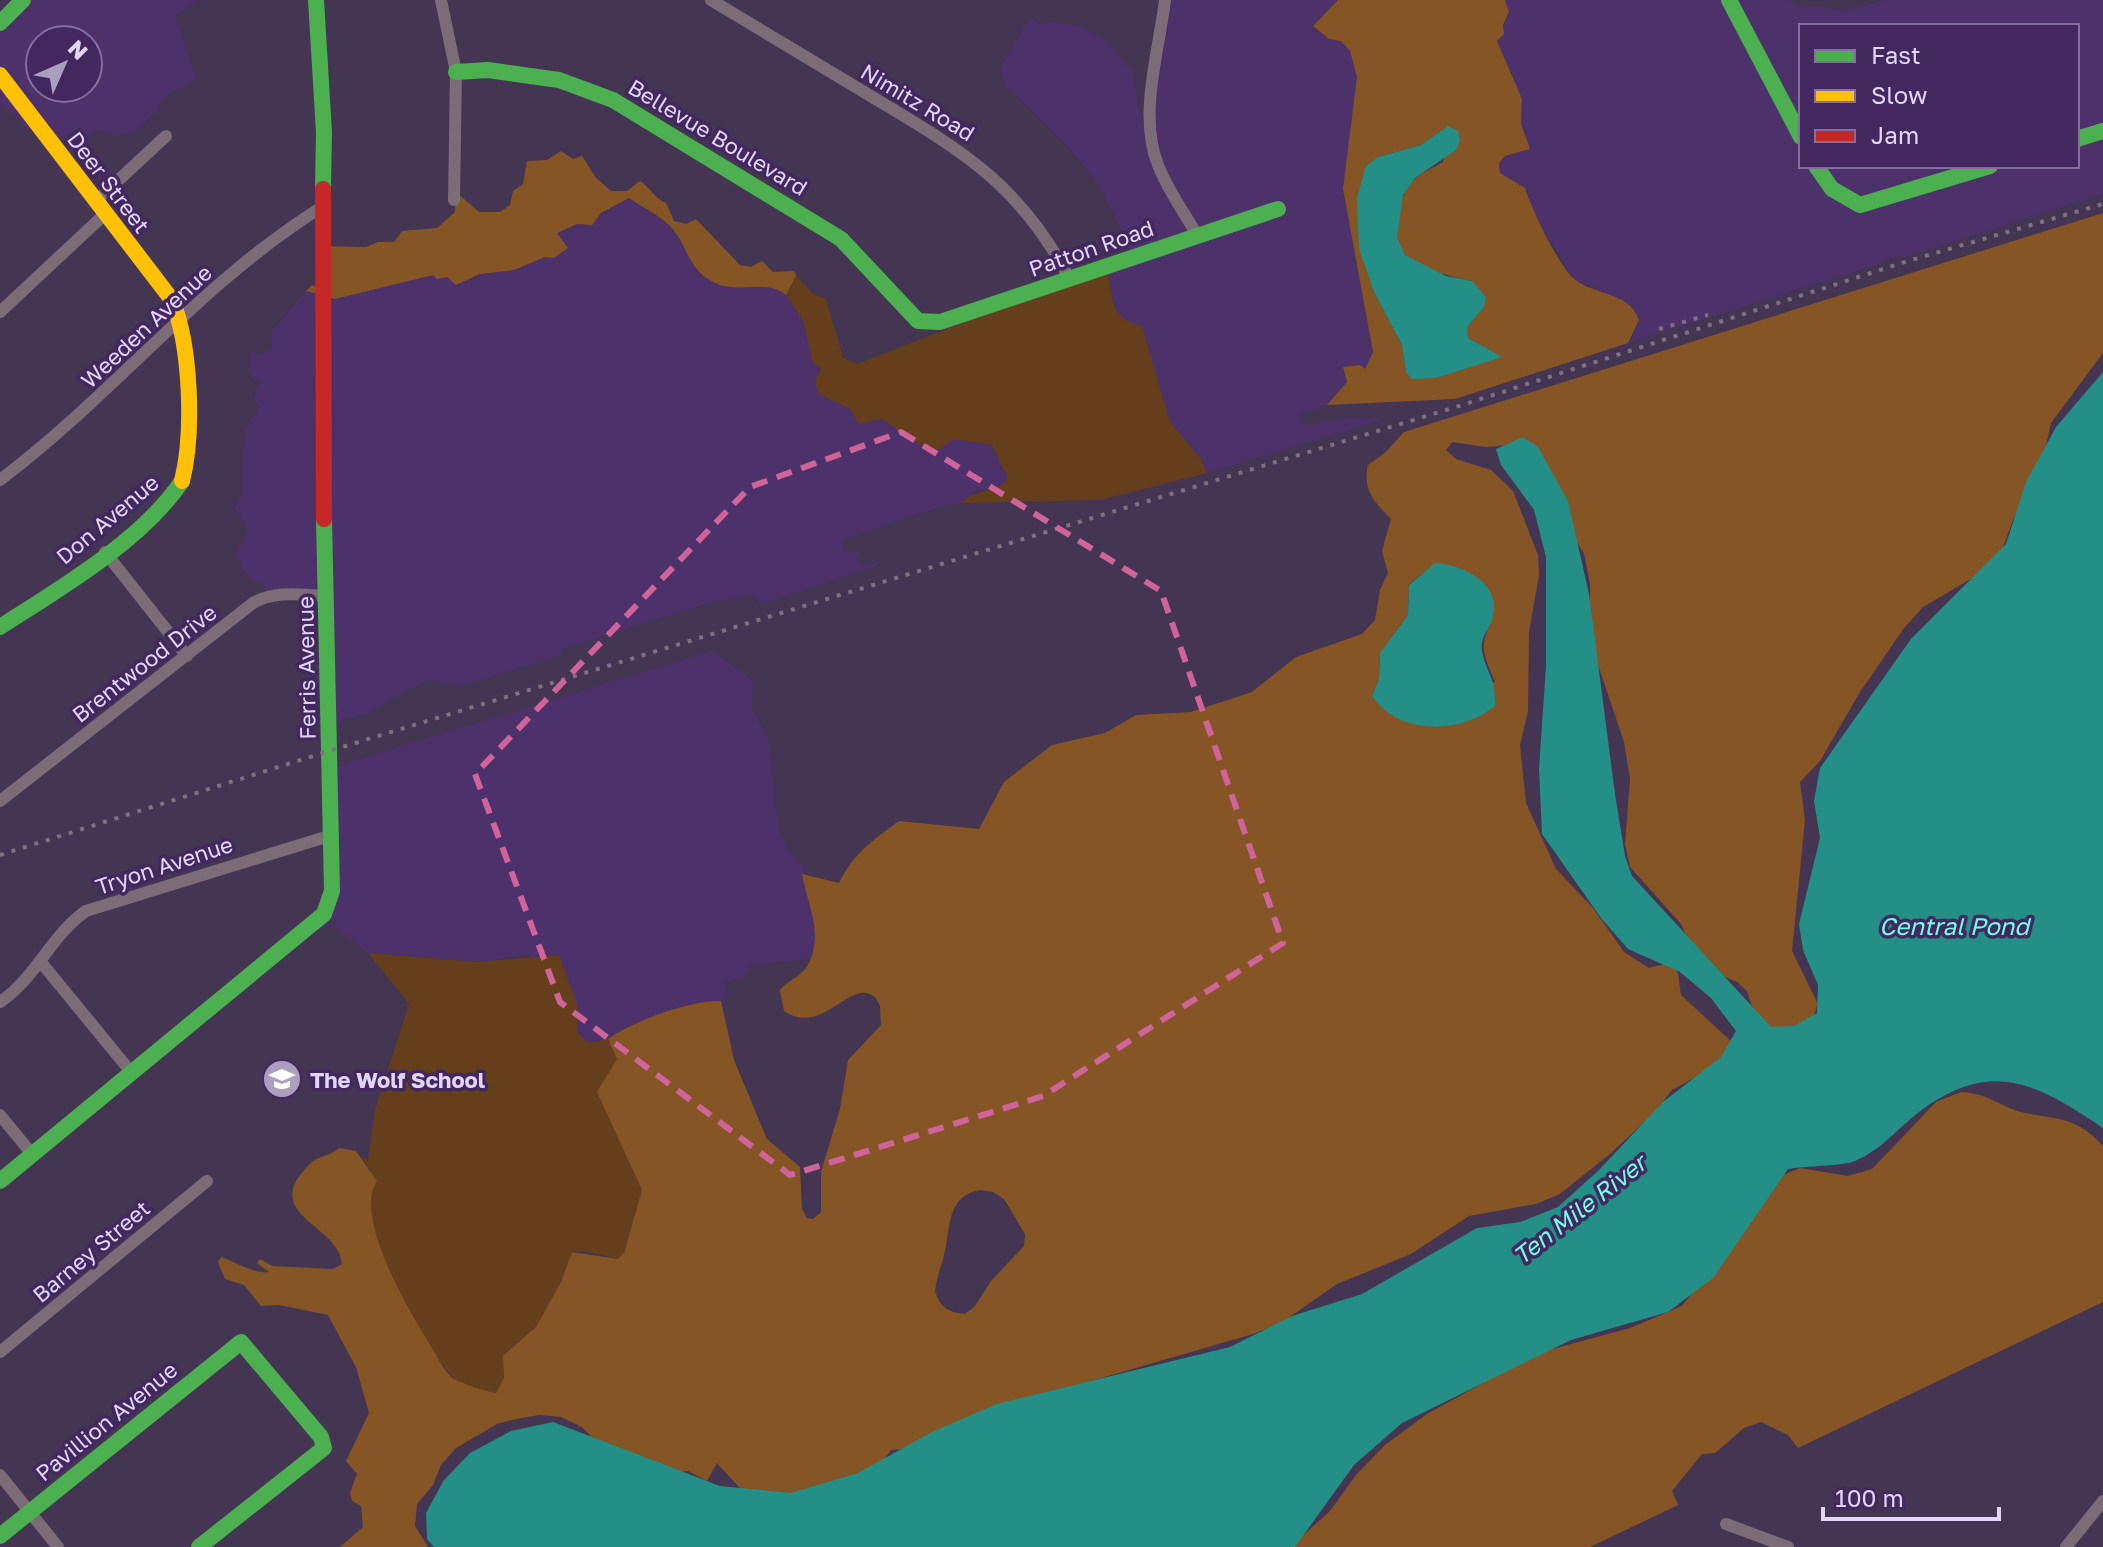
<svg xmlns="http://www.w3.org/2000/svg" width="2103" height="1547" viewBox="0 0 2103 1547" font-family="'Golos Text',sans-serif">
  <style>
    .built { fill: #4c316a; fill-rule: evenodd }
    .green { fill: #653f1c }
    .forest { fill: #865526; fill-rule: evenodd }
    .water { fill: #248f86 }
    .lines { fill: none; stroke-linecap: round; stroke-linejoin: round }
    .street { stroke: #7c6c78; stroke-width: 12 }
    .fast { stroke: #4caf50; stroke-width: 16 }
    .slow { stroke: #ffc107; stroke-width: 16 }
    .jam { stroke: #c62828; stroke-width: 16 }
    .rail { stroke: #7e717f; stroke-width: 4; stroke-dasharray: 4 8; stroke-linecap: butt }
    .marked { fill: none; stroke: #d0649a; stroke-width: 6; stroke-dasharray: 16 10; stroke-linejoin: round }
    .labels { text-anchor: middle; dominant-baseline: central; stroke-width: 7; stroke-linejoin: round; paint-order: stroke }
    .street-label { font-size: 22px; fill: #e4d6f9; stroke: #432860 }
    .poi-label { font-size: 22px; font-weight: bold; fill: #e4d6f9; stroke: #432860; text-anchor: start }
    .water-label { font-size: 24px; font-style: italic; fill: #70fdea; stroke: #432860 }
  </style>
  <rect width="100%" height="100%" fill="#443553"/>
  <path class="built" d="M 23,0 L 199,0 L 175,16 L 196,79 L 162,98 L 158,110 L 134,132 L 117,135 L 99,130 L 86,137 L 79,129 L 47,144 L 33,126 L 26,130 L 15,114 L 0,106 L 0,22 ZM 40,40 L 88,40 L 88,88 L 40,88 Z
    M 1162,0 L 1338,0 L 1313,26 L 1329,39 L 1341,40 L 1350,51 L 1357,77 L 1343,189 L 1373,352 L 1365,369 L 1343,368 L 1347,382 L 1327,405 L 1302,414 L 1300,419 L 1306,426 L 1345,418 L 1385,419 L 1207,473 L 1201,459 L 1170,423 L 1142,327 L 1123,322 L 1117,315 L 1107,267 L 1132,257 L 1118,222 L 1098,184 L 1072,151 L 1007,87 L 999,71 L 1024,26 L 1034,17 L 1038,24 L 1054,22 L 1078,26 L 1103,38 L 1133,73 L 1139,112 L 1150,112 Z
    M 1505,0 L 1787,0 L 1802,7 L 1819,6 L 1842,11 L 1887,0 L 2103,0 L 2103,194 L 1915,254 L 1886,258 L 1879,264 L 1628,343 L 1636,331 L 1598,288 L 1574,280 L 1532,211 L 1525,188 L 1500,173 L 1499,163 L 1505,156 L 1530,149 L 1521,124 L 1522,99 L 1497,41 L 1504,34 L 1503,25 L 1509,12 ZM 1801,26 L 2077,26 L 2077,166 L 1801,166 Z
    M 629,198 L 671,227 L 685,251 L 768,288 L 778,288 L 786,295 L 803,321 L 813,363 L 822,369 L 819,393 L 851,409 L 859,424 L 882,419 L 933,452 L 954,438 L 992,445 L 1009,478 L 1001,487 L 972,492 L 961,503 L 927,511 L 845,539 L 843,552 L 859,551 L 857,559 L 862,565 L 879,561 L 878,565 L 761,604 L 752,595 L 703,605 L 562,649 L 562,655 L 461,686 L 429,681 L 403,692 L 368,714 L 345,719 L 329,727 L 323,599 L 268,599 L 262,583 L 251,580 L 234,554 L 244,541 L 247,530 L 246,523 L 234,509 L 242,495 L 241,473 L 246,426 L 260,407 L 254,399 L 259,383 L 251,378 L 248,367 L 250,351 L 260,355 L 272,349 L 271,332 L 306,291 L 335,299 L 433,275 L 472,280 L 480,274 L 514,270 L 545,257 L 554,258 L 557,233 L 577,224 L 585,226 Z
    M 712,651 L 753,681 L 752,710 L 768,737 L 778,827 L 788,851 L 802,866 L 815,921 L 815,950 L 809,959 L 748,965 L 748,972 L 742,977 L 724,982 L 727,994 L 721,1001 L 699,1003 L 648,1019 L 625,1027 L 608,1039 L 589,1043 L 577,1032 L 577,1004 L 529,955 L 477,962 L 368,953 L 335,927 L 335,921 L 312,935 L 306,935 L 326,894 L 327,774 L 349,762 Z"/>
  <path class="green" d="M 1107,267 C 1114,299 1107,318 1142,326 L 1170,422 L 1201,459 L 1207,473 L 1100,500 L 961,503 C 975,489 995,493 1008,479 L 992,445 L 954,439 L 933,453 L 882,419 L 859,424 L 850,409 L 819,394 L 815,381 L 821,369 L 813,363 L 803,321 L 786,295 L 796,275 L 812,293 L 826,299 L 843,358 L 857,364 Z
    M 368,953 L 477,962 L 559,955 L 577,1004 L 577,1032 L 589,1043 L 608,1039 L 617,1059 L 598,1092 L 642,1190 L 624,1254 L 619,1259 L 584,1251 L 572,1252 L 561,1282 L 536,1327 L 503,1356 L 504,1378 L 496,1393 C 484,1392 465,1387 455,1379 C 431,1359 376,1256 373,1227 C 371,1211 370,1194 375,1178 L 361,1156 L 368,1161 L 375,1110 L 409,1004 Z"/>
  <path class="forest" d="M 1338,0 L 1505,0 L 1509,12 L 1503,25 L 1504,34 L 1497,41 L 1522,99 L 1521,124 L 1530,149 L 1505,156 L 1499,163 L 1500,173 L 1525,188 C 1531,208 1557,262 1572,277 C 1591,296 1629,290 1639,320 L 1628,343 L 1455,399 L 1327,405 L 1347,382 L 1343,367 L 1360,365 L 1365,369 L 1373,352 L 1343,189 L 1357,77 L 1350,51 L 1341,41 L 1329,39 L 1313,26 ZM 1448,127 L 1443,162 C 1435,167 1424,171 1416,178 C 1398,193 1386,241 1408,257 C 1427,270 1450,277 1472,281 L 1484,307 L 1467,327 L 1468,338 L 1500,357 L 1436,378 L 1406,371 L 1402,345 L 1374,292 L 1378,157 L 1421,145 Z
    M 561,151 L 573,159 L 582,156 L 596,178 L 611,191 L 627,191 L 640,181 C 651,188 654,198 666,203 L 674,221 L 686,224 L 696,219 L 740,265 L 751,267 L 762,261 L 773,272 L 794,271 L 796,275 L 786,295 C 768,279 737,294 715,283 C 686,269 689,246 670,226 C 659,215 642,207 629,198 L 601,213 L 592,225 L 577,224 L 557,233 L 568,248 L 554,258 L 545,257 L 514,270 L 480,274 L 456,285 L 447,277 L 437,279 L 433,275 L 335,299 L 306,291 L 312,285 L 317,287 L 319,246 L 366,247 L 378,242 L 394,242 L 402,231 L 437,228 L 455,212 L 456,192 L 479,212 L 500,212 L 510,205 L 513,191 L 523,184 L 527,161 L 547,160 Z
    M 2103,213 L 2103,353 L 2051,423 L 2039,479 L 2014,517 L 2000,556 L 1981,573 L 1923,607 L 1904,628 L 1860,692 L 1820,761 L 1800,782 L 1805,820 L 1792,951 L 1817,1002 C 1817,1023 1797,1027 1781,1034 L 1756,1019 L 1747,991 L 1737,982 L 1699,966 L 1681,924 L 1630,867 L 1625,844 L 1630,779 L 1624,742 L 1590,641 L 1590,584 L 1584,553 L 1510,445 L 1486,447 L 1452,442 L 1446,450 L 1456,459 L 1491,470 L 1513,491 L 1538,555 L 1539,575 L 1529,632 L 1528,711 L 1520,745 L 1526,803 L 1556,869 L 1593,908 L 1624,952 L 1649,968 L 1672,962 L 1678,974 L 1681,995 L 1735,1045 L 1714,1067 L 1672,1090 L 1655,1112 L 1611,1153 L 1560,1194 L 1536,1204 L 1469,1216 L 1411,1254 L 1337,1284 L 1281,1323 L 1253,1334 L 1091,1381 L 914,1448 L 891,1450 L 864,1487 L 749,1498 L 717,1463 L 707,1481 L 688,1471 L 665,1474 L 599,1445 L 582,1427 L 561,1417 L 539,1415 L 516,1419 L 497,1424 L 456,1448 L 441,1465 L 433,1485 L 417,1504 L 415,1526 L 428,1547 L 340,1547 L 363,1527 L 361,1506 L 352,1501 L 350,1493 L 357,1474 L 346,1461 L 369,1413 L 356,1367 L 328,1315 L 279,1305 L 261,1306 L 244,1285 L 225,1279 L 218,1262 L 221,1257 C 236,1262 253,1274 269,1272 L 257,1263 L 260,1259 L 272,1266 L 333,1269 L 342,1264 C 339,1224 258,1215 309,1165 C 319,1154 328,1158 339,1148 L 356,1151 L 377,1181 C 353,1218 409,1310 430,1345 C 437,1355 445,1375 456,1380 C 468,1385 482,1391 496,1393 L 504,1378 L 503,1356 L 536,1327 L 561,1282 L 572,1252 L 618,1259 L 624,1253 L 642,1190 L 597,1092 L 617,1059 L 608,1039 C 633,1021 690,1000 721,1001 L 734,1060 L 767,1139 L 800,1167 L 802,1209 L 807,1218 L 813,1219 L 821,1212 L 821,1172 L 840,1109 L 848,1060 L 881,1025 L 880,1006 L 876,998 C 851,975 824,1038 784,1011 L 780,990 C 787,981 803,975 808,965 C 824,932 808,907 802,874 L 839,883 C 852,855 874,839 899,821 L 979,829 L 1004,782 L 1052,745 L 1105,733 L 1136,715 L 1191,712 L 1252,692 L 1296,657 L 1362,634 L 1375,620 L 1380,590 L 1388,573 L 1382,551 L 1391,519 C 1375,503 1362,490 1368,465 L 1386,452 L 1404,432 ZM 1436,563 L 1493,616 C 1479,648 1482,651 1495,682 L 1372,696 L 1379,679 L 1380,653 L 1408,615 L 1409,584 ZM 980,1190 L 993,1192 L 1004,1199 L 1025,1234 L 1024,1246 L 991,1281 L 975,1306 L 965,1314 C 948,1312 940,1308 935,1291 C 937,1275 943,1262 946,1246 C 950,1222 950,1195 980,1190 Z
    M 1961,1092 C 1989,1093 2001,1108 2025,1113 C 2061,1120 2076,1117 2103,1146 L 2103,1302 L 1798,1448 L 1788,1435 L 1761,1422 L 1744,1428 L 1715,1453 L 1702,1454 L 1672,1491 L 1678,1505 L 1590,1547 L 1290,1547 L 1330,1511 L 1356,1475 L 1385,1445 L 1427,1414 L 1538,1353 L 1630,1328 L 1682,1306 L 1781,1176 L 1800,1168 L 1848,1176 L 1872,1169 L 1936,1102 Z"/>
  <path class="water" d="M 1448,126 L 1458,131 L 1460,140 L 1456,150 L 1415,178 L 1403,195 L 1397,238 L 1405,255 L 1446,276 L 1472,281 L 1486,297 L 1484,307 L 1467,327 L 1468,338 L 1502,357 L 1436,378 L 1412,379 L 1406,372 L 1402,345 L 1374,292 L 1359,248 L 1357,198 L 1366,166 L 1378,157 L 1421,145 Z
    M 2103,372 L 2103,1128 C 2036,1083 1991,1058 1919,1112 C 1897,1129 1881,1150 1855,1161 C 1843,1166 1805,1166 1788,1169 L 1713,1278 L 1668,1312 L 1571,1340 L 1402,1423 L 1354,1465 L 1295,1547 L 434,1547 L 427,1539 L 426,1513 L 444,1480 L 470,1453 L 511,1431 L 553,1422 L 720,1486 L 791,1493 L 858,1473 L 932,1432 L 997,1404 L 1230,1347 L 1292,1316 L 1362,1294 L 1477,1228 L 1520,1222 L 1558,1207 L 1599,1170 L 1663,1102 L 1721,1057 L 1736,1031 L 1711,998 L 1680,972 L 1628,949 L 1601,918 L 1542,834 L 1539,769 L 1546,666 L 1546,557 L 1534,510 L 1501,465 L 1496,449 L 1523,437 L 1538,447 L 1568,501 L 1589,594 L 1615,794 L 1625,856 L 1632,876 L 1771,1027 L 1794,1026 L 1817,1013 L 1818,985 L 1803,950 L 1799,924 L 1820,838 L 1814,801 L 1820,768 L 1911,639 L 2006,544 L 2026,482 L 2056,427 Z
    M 1435,563 C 1462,565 1501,582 1493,616 C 1491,628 1479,638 1482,651 C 1487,676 1496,675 1495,706 C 1460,735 1398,735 1372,696 L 1379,679 L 1380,653 L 1408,615 L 1409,585 Z"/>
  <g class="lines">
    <path class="street" d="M 441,0 L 456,72 L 454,200
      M 711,0 C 762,31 813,61 864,92 C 955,147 1017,179 1069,278
      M 1165,0 C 1159,51 1138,116 1158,165 C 1167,189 1184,212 1197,235
      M 96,201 L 166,136
      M 0,312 L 105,214
      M 0,480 C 113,395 201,282 322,207
      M 105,552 L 187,656
      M 0,801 L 253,603 C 275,590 302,595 326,596
      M 40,961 L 131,1072
      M 0,1002 C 36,978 51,935 86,911 L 329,836
      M 0,1115 L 32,1154
      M 0,1352 L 207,1181
      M 0,1475 L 58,1547
      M 1726,1524 L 1788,1547
      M 2066,1547 L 2103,1501"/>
    <path class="fast" d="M 316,0 L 324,132 L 323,189
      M 1729,0 L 1801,137
      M 0,23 L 23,0
      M 456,72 L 488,70 L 559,80 L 613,100 L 841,239 L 918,321 L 940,322 L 1278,209
      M 2077,139 L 2103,131
      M 1816,166 L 1832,189 L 1860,205 L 1990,166
      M 0,627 C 59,589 143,540 182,481
      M 0,1181 L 324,914 L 332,891 L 324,519
      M 0,1536 L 241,1342 L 321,1437 L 324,1448 L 199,1547"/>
    <path class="slow" d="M 0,75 L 172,300 C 191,346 194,433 182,481"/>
    <path class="jam" d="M 323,189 L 324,519"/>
    <path class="rail" d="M 1659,329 L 1708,315
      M 0,855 L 329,751 L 1456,407 L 1908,261 L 2103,204"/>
  </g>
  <path class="marked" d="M 901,432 L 1161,591 L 1283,943 L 1043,1096 L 790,1175 L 560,1002 L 475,774 L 750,487 Z"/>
  <defs>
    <symbol id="school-disc" viewBox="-11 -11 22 22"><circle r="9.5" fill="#ac9ebf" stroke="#432860"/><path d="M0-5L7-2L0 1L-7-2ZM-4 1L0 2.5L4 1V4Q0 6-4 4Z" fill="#fff"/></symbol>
  </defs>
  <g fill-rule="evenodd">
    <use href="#school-disc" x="260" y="1057" width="44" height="44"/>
  </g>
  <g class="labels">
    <g class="street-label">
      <text transform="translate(918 102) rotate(31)">Nimitz Road</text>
      <text transform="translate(718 137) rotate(31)">Bellevue Boulevard</text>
      <text transform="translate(109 182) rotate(53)">Deer Street</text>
      <text transform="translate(1091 248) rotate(-19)">Patton Road</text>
      <text transform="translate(146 326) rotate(-43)">Weeden Avenue</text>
      <text transform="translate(107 519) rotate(-40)">Don Avenue</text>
      <text transform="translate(144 663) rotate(-38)">Brentwood Drive</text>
      <text transform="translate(306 668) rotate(-91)">Ferris Avenue</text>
      <text transform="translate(164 865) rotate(-18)">Tryon Avenue</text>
      <text transform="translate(91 1251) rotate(-40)">Barney Street</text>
      <text transform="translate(106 1421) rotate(-39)">Pavillion Avenue</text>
    </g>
    <g class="poi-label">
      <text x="310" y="1079">The Wolf School</text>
    </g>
    <g class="water-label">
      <text x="1954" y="925">Central Pond</text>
      <text transform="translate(1579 1209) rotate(-38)">Ten Mile River</text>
    </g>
  </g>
  <rect x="1799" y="24" width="280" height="144" fill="#432860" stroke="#836e9d" stroke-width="2"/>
  <rect x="1815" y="50" width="40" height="12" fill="#4caf50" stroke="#836e9d" stroke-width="2"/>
  <text x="1871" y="64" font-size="24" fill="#e4d6f9">Fast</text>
  <rect x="1815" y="90" width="40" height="12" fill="#ffc107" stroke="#836e9d" stroke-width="2"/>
  <text x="1871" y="104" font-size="24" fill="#e4d6f9">Slow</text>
  <rect x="1815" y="130" width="40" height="12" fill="#c62828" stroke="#836e9d" stroke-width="2"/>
  <text x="1871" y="144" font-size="24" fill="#e4d6f9">Jam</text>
  <g transform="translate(64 64) rotate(45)"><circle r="38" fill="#432860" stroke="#836e9d" stroke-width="2"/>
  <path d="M0-6L14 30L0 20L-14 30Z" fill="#ac9ebf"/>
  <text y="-12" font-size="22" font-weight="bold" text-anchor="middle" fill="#e4d6f9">N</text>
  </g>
  <path d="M1823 1507v12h176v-12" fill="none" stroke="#e4d6f9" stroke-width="4"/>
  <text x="1835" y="1507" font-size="24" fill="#e4d6f9" stroke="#432860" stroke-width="6" paint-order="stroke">100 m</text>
</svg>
